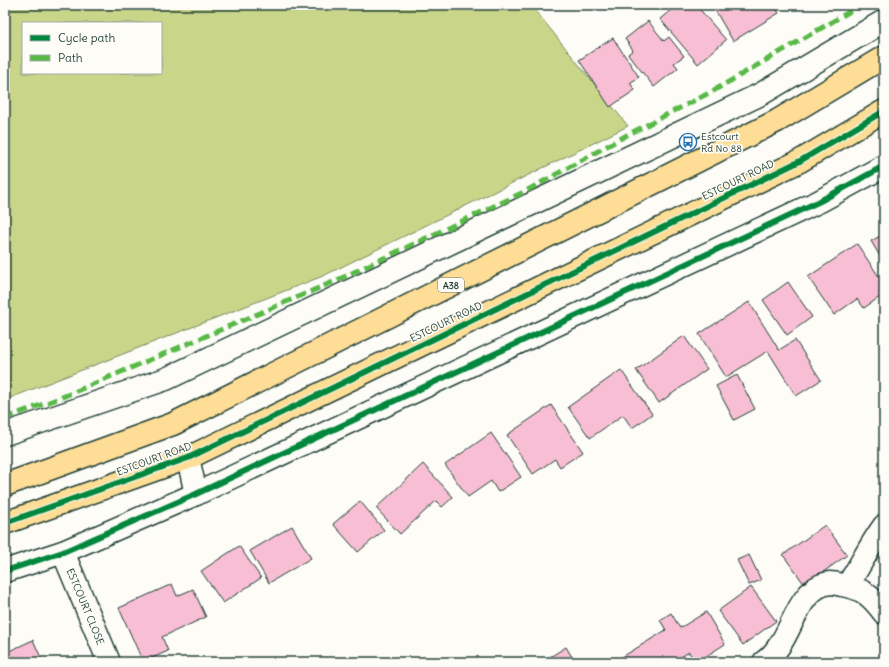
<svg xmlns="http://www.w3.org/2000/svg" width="889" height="667" viewBox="0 0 889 667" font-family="Delius,sans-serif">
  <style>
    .green { fill: #c9d68a; stroke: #748a5f; fill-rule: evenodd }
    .building { fill: #f8bfd4; stroke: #1f3d34 }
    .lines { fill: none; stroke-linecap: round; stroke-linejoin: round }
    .street-casing { stroke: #1f3d34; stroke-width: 25 }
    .primary-casing { stroke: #1f3d34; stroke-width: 25 }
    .street { stroke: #fdfcf7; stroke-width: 22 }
    .primary { stroke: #fedd96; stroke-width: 22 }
    .quiet { stroke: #58b947; stroke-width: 5; stroke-dasharray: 10 5; stroke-linecap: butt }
    .cycleway-casing { stroke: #fdfcf7; stroke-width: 8 }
    .cycleway { stroke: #00873e; stroke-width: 6 }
    .labels { text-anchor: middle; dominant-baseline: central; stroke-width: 3.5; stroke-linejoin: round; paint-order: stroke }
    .shield { fill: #fdfcf7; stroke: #62766e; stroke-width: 1 }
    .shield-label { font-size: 9px; font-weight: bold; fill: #1f3d34 }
    .poi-label { font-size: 10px; fill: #1f3d34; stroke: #fdfcf7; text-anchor: start }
    .street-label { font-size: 10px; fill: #1f3d34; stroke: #fdfcf7 }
  </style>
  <rect width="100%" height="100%" fill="#fdfcf7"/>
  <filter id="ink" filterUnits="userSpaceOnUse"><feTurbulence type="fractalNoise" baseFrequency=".025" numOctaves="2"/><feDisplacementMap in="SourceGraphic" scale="8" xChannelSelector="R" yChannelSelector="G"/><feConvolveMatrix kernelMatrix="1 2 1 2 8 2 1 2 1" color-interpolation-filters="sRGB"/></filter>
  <g filter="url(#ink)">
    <path class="green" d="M 5,5 L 531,5 L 628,126 L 323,276 L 5,400 ZM 23,23 L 161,23 L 161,73 L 23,73 Z"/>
    <path class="building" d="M 677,5 L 696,5 L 726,40 L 698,64 L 660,19 Z
      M 712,5 L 774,5 L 779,13 L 733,41 Z
      M 648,21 L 664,41 L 669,37 L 684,56 L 674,63 L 678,68 L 654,87 L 628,54 L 633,50 L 625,39 Z
      M 613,38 L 639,77 L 630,83 L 635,90 L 610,107 L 579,60 Z
      M 884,234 L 884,263 L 871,241 Z
      M 857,244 L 884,284 L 884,294 L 864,308 L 857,299 L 834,315 L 808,277 Z
      M 788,282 L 812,317 L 787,335 L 763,300 Z
      M 749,302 L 779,350 L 795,340 L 821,380 L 796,396 L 768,351 L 726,377 L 699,334 Z
      M 684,336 L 707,369 L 659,403 L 636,370 Z
      M 621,370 L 652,414 L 632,428 L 623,415 L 590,438 L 568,407 Z
      M 737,375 L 755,409 L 734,420 L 716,386 Z
      M 551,405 L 583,452 L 560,467 L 555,459 L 533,474 L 507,435 Z
      M 491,433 L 521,477 L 498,492 L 491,481 L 468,497 L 445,465 Z
      M 423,464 L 453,497 L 442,507 L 436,501 L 400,534 L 376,508 Z
      M 360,501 L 384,530 L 358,552 L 333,524 Z
      M 825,525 L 847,555 L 805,585 L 783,555 Z
      M 292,526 L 311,558 L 269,583 L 250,551 Z
      M 239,546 L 261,578 L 223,603 L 201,571 Z
      M 749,555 L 761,580 L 749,585 L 737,560 Z
      M 172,584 L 177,596 L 193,589 L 206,617 L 162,637 L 168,651 L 143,662 L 119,608 Z
      M 751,587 L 776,621 L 743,645 L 718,611 Z
      M 706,612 L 725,644 L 697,662 L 695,662 L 689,652 L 673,662 L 614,662 L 666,630 L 660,620 L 671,613 L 680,628 Z
      M 33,640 L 43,662 L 5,662 L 5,653 Z
      M 566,647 L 575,662 L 542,662 Z"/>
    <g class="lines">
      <defs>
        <g id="street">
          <path d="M 5,434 L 166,379 L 761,94 L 884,21"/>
          <path d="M 188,458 L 196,494"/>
          <path id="s1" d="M 63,552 L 109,662"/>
          <path d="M 5,571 L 63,552 L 196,494 L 820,201 L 884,166"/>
          <path d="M 847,586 C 860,566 870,545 884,526"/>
          <path d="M 764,662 C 770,658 775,652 779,646 C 793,627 801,586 830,583 C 834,583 838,584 842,585 C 863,588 872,597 884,613"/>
        </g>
        <path id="primary" d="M 5,485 L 173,424 L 777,121 L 884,57
          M 5,523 L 188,458 L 800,161 L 884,111"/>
      </defs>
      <use href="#street" class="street-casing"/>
      <use href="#primary" class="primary-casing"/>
      <use href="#street" class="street"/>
      <use href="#primary" class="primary"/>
      <path class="quiet" d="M 5,418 L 60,398 L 333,282 L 526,191 L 627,135 L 713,91 L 861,5"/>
      <defs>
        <path id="cycleway" d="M 5,523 L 188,458 L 800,161 L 884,111
          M 5,571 L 63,552 L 196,494 L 820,201 L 884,166"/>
      </defs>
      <use href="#cycleway" class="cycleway-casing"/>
      <use href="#cycleway" class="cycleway"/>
    </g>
  </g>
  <defs>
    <symbol id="bus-ring" viewBox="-11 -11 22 22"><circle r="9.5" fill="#fdfcf7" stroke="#1f6fb2" stroke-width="1.5"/><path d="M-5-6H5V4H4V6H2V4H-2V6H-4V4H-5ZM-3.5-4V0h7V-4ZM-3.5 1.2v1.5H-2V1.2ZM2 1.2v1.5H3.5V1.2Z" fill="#1f6fb2"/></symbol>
  </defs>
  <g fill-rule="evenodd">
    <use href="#bus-ring" x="678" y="132" width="20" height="20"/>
  </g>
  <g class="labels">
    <rect class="shield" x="438" y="278" width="26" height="14" rx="3"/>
    <g class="shield-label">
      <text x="451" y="285">A38</text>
    </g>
    <g class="poi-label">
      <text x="701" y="136">Estcourt<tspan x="701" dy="12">Rd No 88</tspan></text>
    </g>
    <g class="street-label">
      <text transform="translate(738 180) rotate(-26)">ESTCOURT ROAD</text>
      <text transform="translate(446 322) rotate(-26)">ESTCOURT ROAD</text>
      <text transform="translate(154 459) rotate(-20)">ESTCOURT ROAD</text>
      <text stroke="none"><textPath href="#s1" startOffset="59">ESTCOURT CLOSE</textPath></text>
    </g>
  </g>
  <rect width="889" height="667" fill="none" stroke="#fdfcf7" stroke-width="20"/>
  <rect x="10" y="10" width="869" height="647" fill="none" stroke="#1f3d34" stroke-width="1.5" filter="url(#ink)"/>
  <rect x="22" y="22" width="140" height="52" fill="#fdfcf7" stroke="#a4b0a9"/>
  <rect x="30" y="35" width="20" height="6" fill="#00873e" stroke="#a4b0a9"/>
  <text x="58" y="42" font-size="12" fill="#1f3d34">Cycle path</text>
  <rect x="30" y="55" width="20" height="6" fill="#58b947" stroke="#a4b0a9"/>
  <text x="58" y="62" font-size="12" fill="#1f3d34">Path</text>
</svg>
